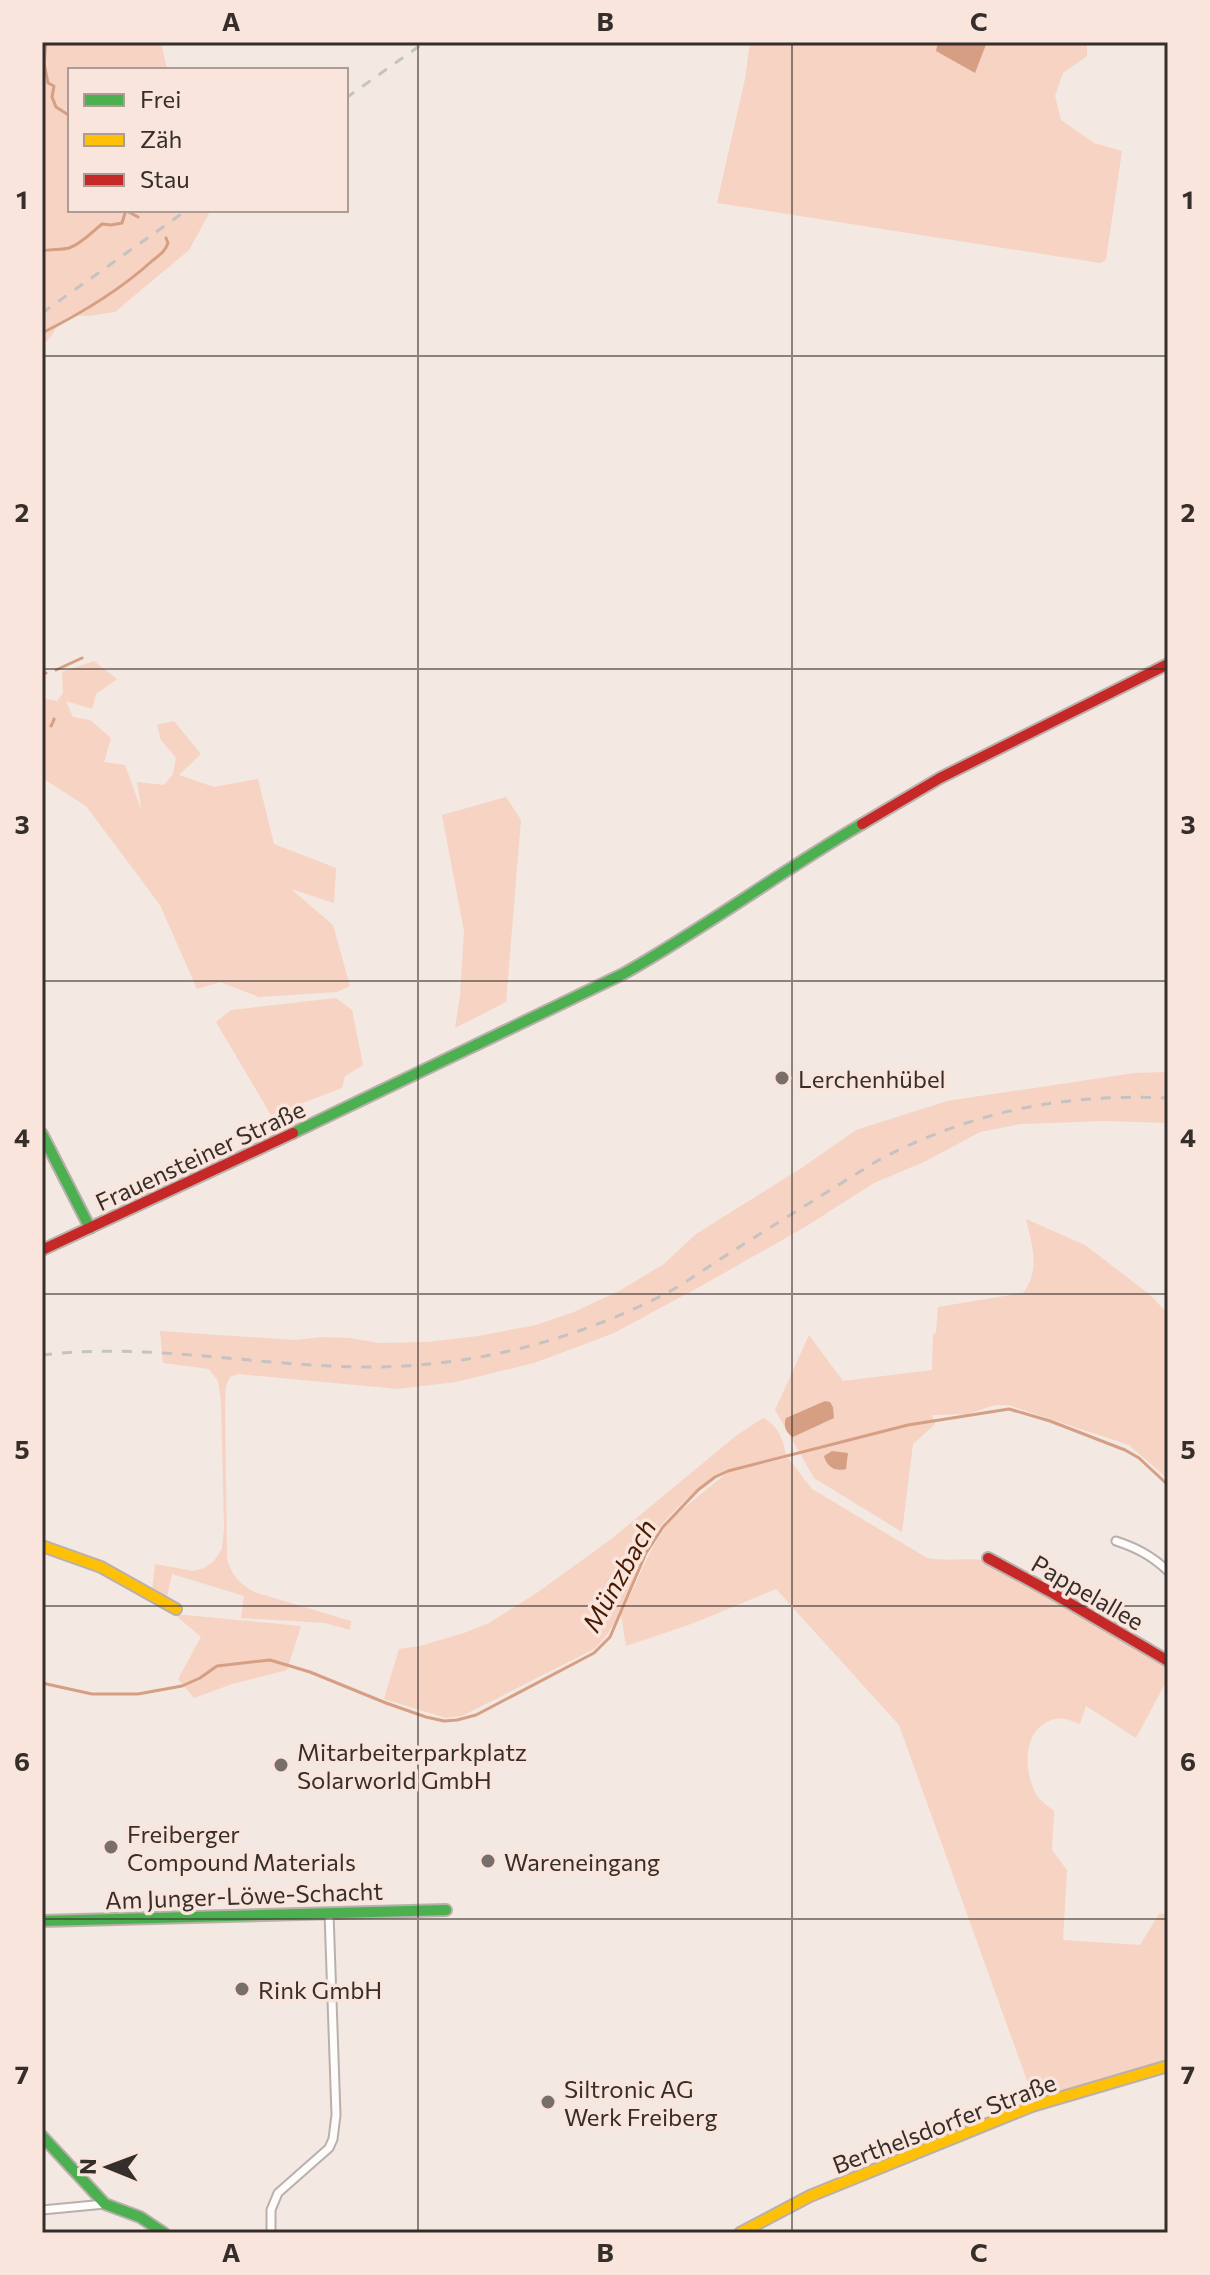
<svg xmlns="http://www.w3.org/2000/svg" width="1210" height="2275" viewBox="0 0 1210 2275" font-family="Commissioner,sans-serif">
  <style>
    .green { fill: #f6d3c2 }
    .water { fill: #d69f84 }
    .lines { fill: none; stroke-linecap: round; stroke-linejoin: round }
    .stream { stroke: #d69f84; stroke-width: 3 }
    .street-casing { stroke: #b9b0ac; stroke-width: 11 }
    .fast-casing { stroke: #b9b0ac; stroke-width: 14 }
    .slow-casing { stroke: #b9b0ac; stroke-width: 14 }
    .jam-casing { stroke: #b9b0ac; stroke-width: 14 }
    .street { stroke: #fdfcfb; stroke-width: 7 }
    .fast { stroke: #4caf50; stroke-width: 10 }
    .slow { stroke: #ffc107; stroke-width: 10 }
    .jam { stroke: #c62828; stroke-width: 10 }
    .rail { stroke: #c5c3c1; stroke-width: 3; stroke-dasharray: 10 10; stroke-linecap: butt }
    .grid { fill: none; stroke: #352e2a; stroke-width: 2; stroke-opacity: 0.55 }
    .poi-dot { fill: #786f6a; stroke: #f9e5dc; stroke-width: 3 }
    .labels { text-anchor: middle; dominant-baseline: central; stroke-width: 7; stroke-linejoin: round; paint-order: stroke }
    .poi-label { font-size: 24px; fill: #352e2a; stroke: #f9e5dc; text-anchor: start }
    .street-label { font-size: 24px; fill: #352e2a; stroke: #f9e5dc }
    .water-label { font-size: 26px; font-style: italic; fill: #4a1a00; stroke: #f9e5dc }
    .neatline { fill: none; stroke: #352e2a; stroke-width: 3 }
    .grid-label { font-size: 26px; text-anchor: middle; font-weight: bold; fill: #352e2a }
  </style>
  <rect width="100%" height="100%" fill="#f3e8e2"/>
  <path class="green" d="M 42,42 L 161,42 L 167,69 L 70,70 L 70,210 L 211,210 L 189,250 L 115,312 L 88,316 L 71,315 L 59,323 L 52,335 L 42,346 Z
    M 750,42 L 1087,42 L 1087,56 L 1063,73 L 1055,96 L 1061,120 L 1094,143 L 1122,151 L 1106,260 L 1100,263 L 717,203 L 745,79 Z
    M 94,661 L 117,679 L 96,694 L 92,709 L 66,701 L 73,717 L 90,720 L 111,738 L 104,762 L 125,765 L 142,812 L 137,782 L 164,785 L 173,774 L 176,758 L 161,740 L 157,725 L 174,721 L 201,754 L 179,775 L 214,787 L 258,779 L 274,844 L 336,868 L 334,903 L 291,889 L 333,925 L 350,986 L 337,992 L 259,997 L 220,982 L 197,989 L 160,905 L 86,806 L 42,778 L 42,698 L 57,701 L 63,693 L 62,672 Z
    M 506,797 L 521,820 L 506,1002 L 455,1028 L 460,996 L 464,931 L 442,815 Z
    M 336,998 L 352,1010 L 363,1065 L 345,1076 L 342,1088 L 271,1115 L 216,1022 L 231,1010 Z
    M 1168,1072 L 1168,1123 L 1104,1121 L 1021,1124 L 980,1132 L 924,1162 L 874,1183 L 805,1227 L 701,1286 L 614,1333 L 534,1363 L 456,1382 L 398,1389 L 238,1374 L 230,1377 L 226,1386 L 225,1401 L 227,1559 C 232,1576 239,1583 254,1592 L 351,1621 L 350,1630 L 325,1623 L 241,1618 L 244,1596 L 172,1574 L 166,1601 L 152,1592 L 155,1564 L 193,1571 L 204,1568 L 214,1561 L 222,1549 L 224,1528 L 221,1401 L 218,1381 L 209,1369 L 163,1363 L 160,1331 L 295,1340 L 322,1337 L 350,1338 L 379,1343 L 428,1342 L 478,1336 L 536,1325 L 574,1312 L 619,1291 L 664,1264 L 696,1234 L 803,1167 L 856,1130 L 947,1101 L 1134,1073 Z
    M 1026,1219 L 1085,1245 L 1149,1294 L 1168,1314 L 1168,1479 L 1129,1445 L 1008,1405 L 995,1405 L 968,1414 L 932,1415 L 935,1424 L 913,1444 L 902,1532 L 814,1478 L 775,1410 L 809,1335 L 843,1381 L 932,1370 L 933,1334 L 936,1333 L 938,1307 L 1023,1293 C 1041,1270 1032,1245 1026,1219 Z
    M 763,1418 C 778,1425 783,1439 786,1455 L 726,1470 L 717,1475 C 691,1495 664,1516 648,1545 C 629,1580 624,1622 594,1649 L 462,1716 L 446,1718 L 384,1699 L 399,1649 L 420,1646 L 464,1633 L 489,1623 L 538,1592 L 610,1540 L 737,1435 Z
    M 788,1458 L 812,1489 L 927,1558 C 948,1562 966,1557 987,1561 L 1168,1664 L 1168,1678 L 1136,1738 L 1086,1706 L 1080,1724 C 1072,1721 1063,1717 1055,1719 C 1022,1727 1023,1770 1036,1794 C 1040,1801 1048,1806 1054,1811 L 1052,1850 L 1067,1870 L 1063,1940 L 1140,1945 L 1159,1914 L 1168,1913 L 1168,2060 L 1034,2100 L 899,1725 L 776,1589 L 694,1623 L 626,1646 L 621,1615 L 653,1546 L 672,1518 L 729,1471 Z
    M 174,1614 L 301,1626 L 287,1670 L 232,1684 L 194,1698 L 178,1679 L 201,1637 Z"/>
  <path class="water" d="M 938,42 L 987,42 L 975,73 L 936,51 Z
    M 825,1401 L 830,1402 L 833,1407 L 834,1418 L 793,1437 C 786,1433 783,1426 786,1418 Z
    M 832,1451 L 848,1453 L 846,1469 C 835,1472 827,1467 824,1456 Z"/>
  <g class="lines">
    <path class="stream" d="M 46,42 L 44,63 L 48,83 L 54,86 L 52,97 L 56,107 L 70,116
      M 127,211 L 138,217
      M 42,251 C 51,249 61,250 69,248 C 81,244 92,232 102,224 L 111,225 L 122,223 L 126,210
      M 42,333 C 82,313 119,291 152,261 C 159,255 165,252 168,243 L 166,238
      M 56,670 L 82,658
      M 42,675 L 46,673
      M 53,722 L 54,719
      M 51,726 L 52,724
      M 42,1683 L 92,1694 L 138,1694 L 182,1686 L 200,1678 L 217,1666 L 270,1660 L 310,1672 L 386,1703 L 426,1717 L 444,1721 L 457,1720 L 476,1715 L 594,1653 L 610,1637 L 646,1553 L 663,1527 L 698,1490 L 715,1477 L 728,1471 L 908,1425 L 1009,1409 L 1050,1421 L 1125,1450 L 1139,1458 L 1168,1485"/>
    <defs>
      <path id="street" d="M 1116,1541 C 1137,1548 1152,1556 1168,1571
        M 42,2210 L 105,2204
        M 271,2233 L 271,2210 L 278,2193 L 329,2148 L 333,2139 L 336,2115 L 329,1913"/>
      <path id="fast" d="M 293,1133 L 623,974 C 705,928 781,871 862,824
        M 42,1134 L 90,1228
        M 42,1921 L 446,1910
        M 42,2136 L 105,2204 L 140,2217 L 164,2233"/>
      <path id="slow" d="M 42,1546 L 101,1567 L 176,1609
        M 740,2233 L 810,2196 L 1032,2106 L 1168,2066"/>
      <path id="jam" d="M 862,824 L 940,778 L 1168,664
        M 42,1250 L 293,1133
        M 988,1558 L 1049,1591 L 1168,1661"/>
    </defs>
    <use href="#street" class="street-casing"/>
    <use href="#fast" class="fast-casing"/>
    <use href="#slow" class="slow-casing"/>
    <use href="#jam" class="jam-casing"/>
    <use href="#street" class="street"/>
    <use href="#fast" class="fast"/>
    <use href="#slow" class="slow"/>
    <use href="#jam" class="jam"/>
    <path class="rail" d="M 346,98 L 425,42
      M 42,313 L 187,210
      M 42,1355 C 152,1342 259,1367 369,1367 C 470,1367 570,1342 661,1296 C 686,1283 709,1266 733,1251 C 780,1221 829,1191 877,1161 C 969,1112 1064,1093 1168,1098"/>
  </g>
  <path class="grid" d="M 418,42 L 418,2233M 792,42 L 792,2233M 42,356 L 1168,356M 42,669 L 1168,669M 42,981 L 1168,981M 42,1294 L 1168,1294M 42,1606 L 1168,1606M 42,1919 L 1168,1919"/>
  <g class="poi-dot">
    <circle cx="782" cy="1078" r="8"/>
    <circle cx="281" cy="1765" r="8"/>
    <circle cx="111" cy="1847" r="8"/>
    <circle cx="488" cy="1861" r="8"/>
    <circle cx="242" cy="1989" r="8"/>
    <circle cx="548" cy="2102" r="8"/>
  </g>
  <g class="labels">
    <g class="poi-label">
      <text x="798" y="1078">Lerchenhübel</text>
      <text x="297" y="1751">Mitarbeiterparkplatz<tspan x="297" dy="28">Solarworld GmbH</tspan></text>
      <text x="127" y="1833">Freiberger<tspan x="127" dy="28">Compound Materials</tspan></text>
      <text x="504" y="1861">Wareneingang</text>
      <text x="258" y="1989">Rink GmbH</text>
      <text x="564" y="2088">Siltronic AG<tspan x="564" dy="28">Werk Freiberg</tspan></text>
    </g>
    <g class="street-label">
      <text transform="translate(200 1155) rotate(-25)">Frauensteiner Straße</text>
      <text transform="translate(1088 1592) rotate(30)">Pappelallee</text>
      <text transform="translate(244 1895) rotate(-2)">Am Junger-Löwe-Schacht</text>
      <text transform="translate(944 2123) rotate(-21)">Berthelsdorfer Straße</text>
    </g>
    <g class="water-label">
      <text transform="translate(618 1575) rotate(-61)">Münzbach</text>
    </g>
  </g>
  <rect width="1210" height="2275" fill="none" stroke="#f9e5dc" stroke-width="88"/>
  <rect x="68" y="68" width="280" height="144" fill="#f9e5dc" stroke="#ab9c95" stroke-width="2"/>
  <rect x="84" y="94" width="40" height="12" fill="#4caf50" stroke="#ab9c95" stroke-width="2"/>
  <text x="140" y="108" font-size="24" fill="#352e2a">Frei</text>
  <rect x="84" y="134" width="40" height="12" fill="#ffc107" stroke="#ab9c95" stroke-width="2"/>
  <text x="140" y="148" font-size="24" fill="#352e2a">Zäh</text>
  <rect x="84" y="174" width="40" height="12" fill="#c62828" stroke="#ab9c95" stroke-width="2"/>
  <text x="140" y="188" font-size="24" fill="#352e2a">Stau</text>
  <g transform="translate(108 2167) rotate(271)" stroke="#f9e5dc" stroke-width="6" paint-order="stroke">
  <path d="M0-6L14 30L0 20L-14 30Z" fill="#352e2a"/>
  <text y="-12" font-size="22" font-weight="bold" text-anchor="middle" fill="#352e2a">N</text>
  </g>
  <rect x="44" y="44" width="1122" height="2187" class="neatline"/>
  <g class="grid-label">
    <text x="231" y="31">A</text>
    <text x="605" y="31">B</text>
    <text x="979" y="31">C</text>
    <text x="22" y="209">1</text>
    <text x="1188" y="209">1</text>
    <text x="22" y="522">2</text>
    <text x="1188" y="522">2</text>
    <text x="22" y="834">3</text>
    <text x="1188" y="834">3</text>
    <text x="22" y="1147">4</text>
    <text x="1188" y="1147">4</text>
    <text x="22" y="1459">5</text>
    <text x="1188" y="1459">5</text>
    <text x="22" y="1771">6</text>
    <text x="1188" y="1771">6</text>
    <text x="22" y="2084">7</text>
    <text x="1188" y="2084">7</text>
    <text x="231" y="2262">A</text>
    <text x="605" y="2262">B</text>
    <text x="979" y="2262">C</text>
  </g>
</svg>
